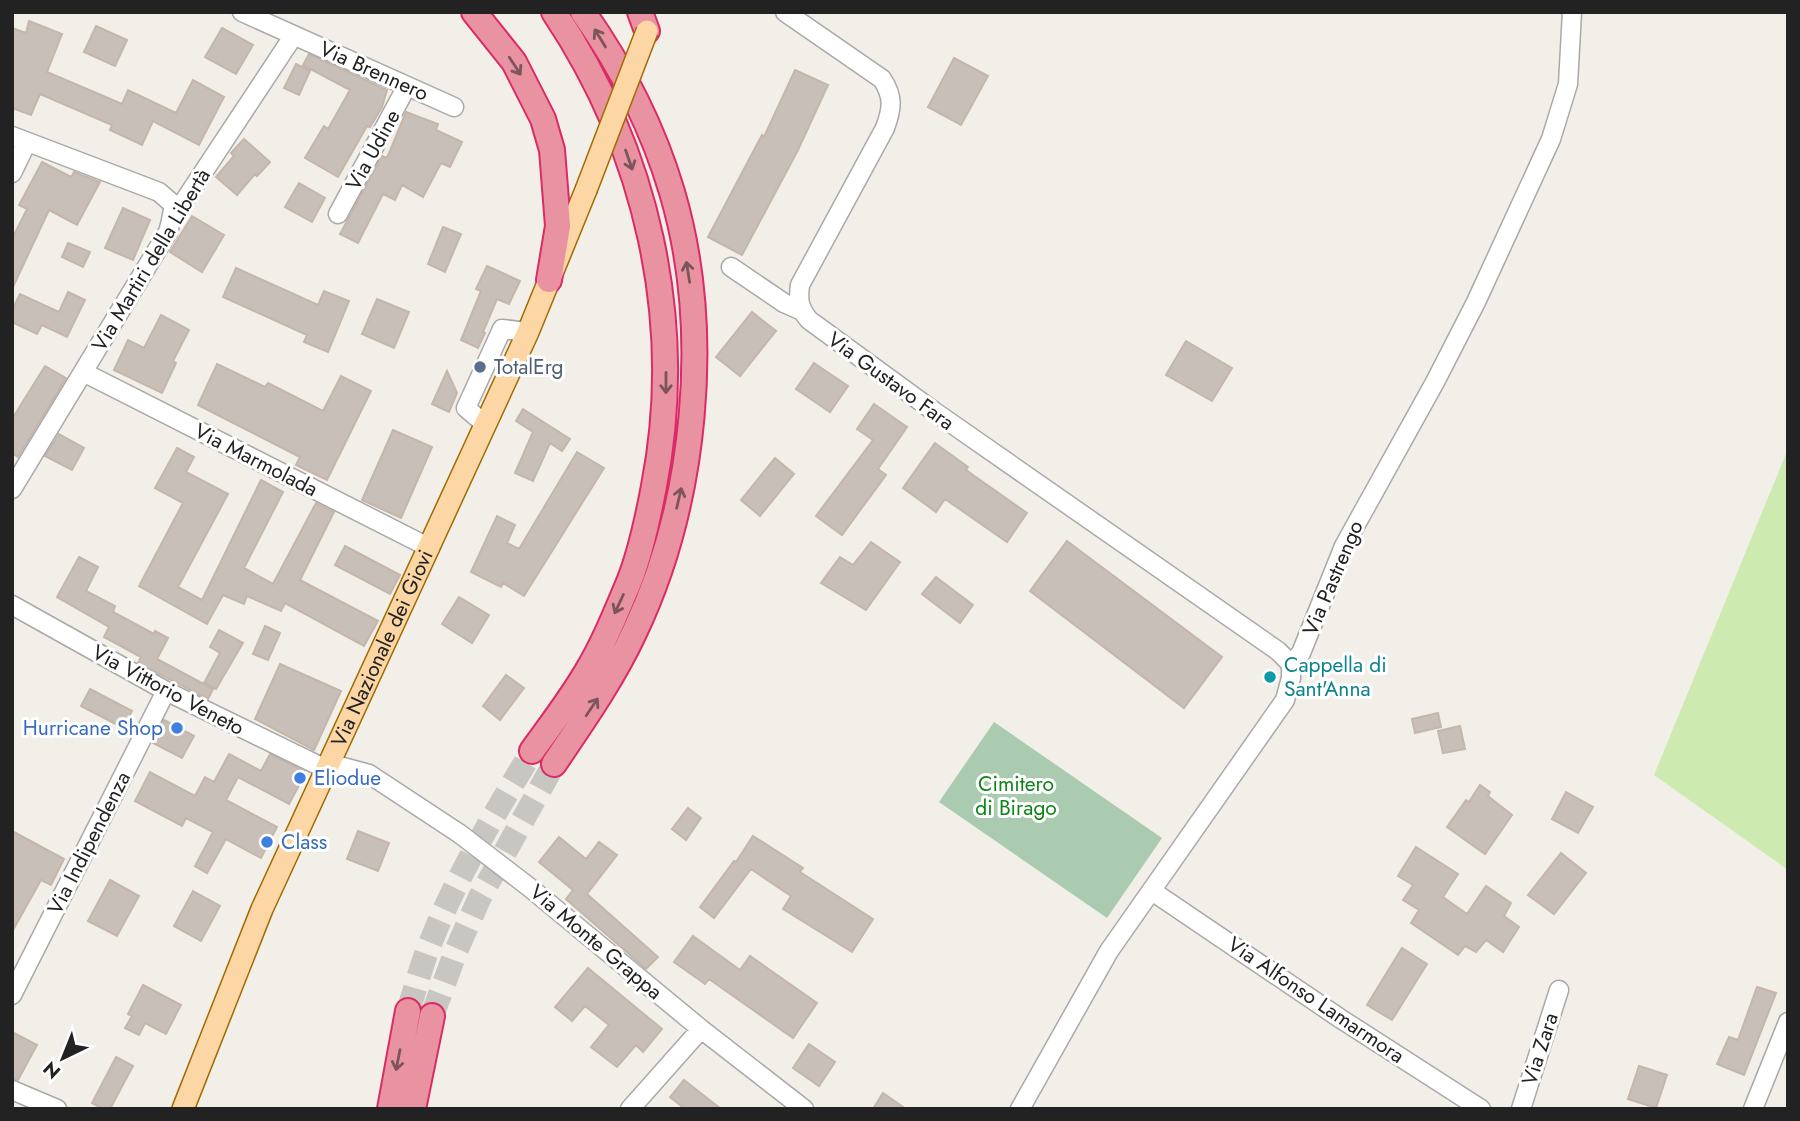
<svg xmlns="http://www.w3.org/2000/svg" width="1800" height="1121" viewBox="0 0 1800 1121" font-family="Jost,sans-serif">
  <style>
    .grass { fill: #cdebb0 }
    .cemetery { fill: #aacbaf }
    .building { fill: #c7bfb8; stroke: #c4b6ab; stroke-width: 2 }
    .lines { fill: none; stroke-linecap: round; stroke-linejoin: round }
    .highway-tunnel { stroke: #c8c6c1; stroke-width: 24; stroke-dasharray: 24 12; stroke-linecap: butt }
    .minor-casing { stroke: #a9a9a9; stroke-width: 21 }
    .major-casing { stroke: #a06b00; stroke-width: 24 }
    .highway-casing { stroke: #dc2a67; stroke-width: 28 }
    .minor { stroke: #fff; stroke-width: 18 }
    .major { stroke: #fcd6a4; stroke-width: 21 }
    .highway { stroke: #e892a2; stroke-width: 24 }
    .major-bridge-casing { stroke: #a06b00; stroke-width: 24; stroke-linecap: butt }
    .major-bridge { stroke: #fcd6a4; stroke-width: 21 }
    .oneway { stroke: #7b545c }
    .service-dot { fill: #5c6f8a; stroke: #fff; stroke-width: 2.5 }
    .culture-dot { fill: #0f9aa8; stroke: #fff; stroke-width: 2.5 }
    .shop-dot { fill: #3f7fe0; stroke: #fff; stroke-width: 2.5 }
    .labels { text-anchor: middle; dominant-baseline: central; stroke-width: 6; stroke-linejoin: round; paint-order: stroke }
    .street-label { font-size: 21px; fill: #222; stroke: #fff }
    .service-label { font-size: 21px; fill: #4e5e75; stroke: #fff; text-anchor: start }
    .culture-label { font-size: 21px; fill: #0d838f; stroke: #fff; text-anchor: start }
    .shop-label { font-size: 21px; fill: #366cbe; stroke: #fff; text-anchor: start }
    .park-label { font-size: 21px; fill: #0c8416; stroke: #fff }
  </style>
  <rect width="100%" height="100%" fill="#f2efe9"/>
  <path class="grass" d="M 1788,449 L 1788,870 L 1654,775 Z"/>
  <path class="cemetery" d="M 994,722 L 1162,838 L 1107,918 L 939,802 Z"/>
  <path class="building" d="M 29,21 L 62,34 L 47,72 L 122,104 L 128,90 L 176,113 L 193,80 L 224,97 L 199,145 L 153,121 L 142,145 L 110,130 L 112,125 L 40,94 L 31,115 L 12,108 L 12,28 L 26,33 Z
    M 96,26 L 127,40 L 115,66 L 84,52 Z
    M 222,28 L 253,45 L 236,74 L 205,57 Z
    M 309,54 L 387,90 L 382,107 L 370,127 L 367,126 L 338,177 L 305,158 L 324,126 L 328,129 L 350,90 L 303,65 Z
    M 954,58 L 988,76 L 961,125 L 928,107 Z
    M 296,64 L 310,71 L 299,95 L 284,88 Z
    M 795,70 L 828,85 L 798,150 L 742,255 L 708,237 L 762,135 L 764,137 Z
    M 406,112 L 438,124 L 436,130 L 462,142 L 450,167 L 441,163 L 423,197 L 402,185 L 395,200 L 383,194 L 358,243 L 340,234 L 382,156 L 387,158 Z
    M 244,139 L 270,162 L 257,176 L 255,174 L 237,195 L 216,177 L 234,156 L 231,153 Z
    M 42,162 L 71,177 L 74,172 L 100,182 L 77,225 L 49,210 L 12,289 L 12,239 L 27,209 L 19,205 Z
    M 299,183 L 325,198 L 312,222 L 285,207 Z
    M 123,208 L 150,220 L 133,260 L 105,248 Z
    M 192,216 L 224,235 L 202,272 L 170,252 Z
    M 443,227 L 461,234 L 445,272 L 428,264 Z
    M 68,243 L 90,252 L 83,267 L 62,257 Z
    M 487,266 L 520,281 L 509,304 L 497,299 L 483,332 L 485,333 L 478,348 L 461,340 L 481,291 L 476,289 Z
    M 236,268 L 318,305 L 324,291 L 349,301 L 328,352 L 304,342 L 307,335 L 223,297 Z
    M 68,292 L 85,300 L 67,337 L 42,325 L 37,334 L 12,322 L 12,310 L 20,294 L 59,312 Z
    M 377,299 L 409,312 L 394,348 L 362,334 Z
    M 752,312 L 776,331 L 740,376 L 716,357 Z
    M 161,315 L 189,330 L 173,361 L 176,363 L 162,393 L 114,370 L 128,340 L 144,348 Z
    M 1186,341 L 1232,368 L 1212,401 L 1166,375 Z
    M 814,363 L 848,386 L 830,412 L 796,389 Z
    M 217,364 L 265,387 L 268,383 L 323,411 L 341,376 L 371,391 L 327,480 L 296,465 L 300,457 L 198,405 Z
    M 45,366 L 66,378 L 18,457 L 12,453 L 12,419 Z
    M 447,371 L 457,393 L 449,412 L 432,404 Z
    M 874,404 L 907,427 L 878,469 L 886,475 L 842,535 L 816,516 L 873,440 L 857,429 Z
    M 523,409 L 570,439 L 562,451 L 550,443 L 533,481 L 515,473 L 533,432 L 516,421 Z
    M 393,430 L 432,447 L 401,518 L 362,500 Z
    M 59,434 L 84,448 L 72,470 L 45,456 Z
    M 935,443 L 968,467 L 966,470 L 1027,513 L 1007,542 L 945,499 L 936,512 L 903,488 Z
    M 177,448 L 194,457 L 186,472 L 228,494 L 178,587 L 202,600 L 261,480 L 283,492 L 244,568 L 273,584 L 316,503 L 334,512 L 300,580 L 378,621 L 364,646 L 285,603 L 281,611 L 247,596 L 244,604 L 223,595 L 207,624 L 139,586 L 183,503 L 155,488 Z
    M 577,452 L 604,468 L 524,596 L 503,583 L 501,587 L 471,572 L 497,516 L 515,525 L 507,543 L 519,549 Z
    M 775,458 L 794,474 L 760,516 L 741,500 Z
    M 1067,541 L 1222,657 L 1184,708 L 1030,591 Z
    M 871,542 L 900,562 L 866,610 L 821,583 L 840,557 L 853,565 Z
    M 345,546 L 400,575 L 390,594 L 335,565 Z
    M 79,557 L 98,567 L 86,591 L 115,606 L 113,612 L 154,634 L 155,631 L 168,638 L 157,659 L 213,689 L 208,699 L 138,663 L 141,657 L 104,637 L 109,627 L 57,597 Z
    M 936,577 L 973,605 L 960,623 L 922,594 Z
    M 459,597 L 489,615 L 472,643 L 442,624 Z
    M 265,626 L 280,633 L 268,660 L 253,654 Z
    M 219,630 L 243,643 L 216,689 L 204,683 L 220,653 L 210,647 Z
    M 280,664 L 341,691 L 314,750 L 255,719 Z
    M 506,675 L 524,688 L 500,720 L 483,706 Z
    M 90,689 L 132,711 L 123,728 L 81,706 Z
    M 1438,713 L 1441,727 L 1415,733 L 1412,719 Z
    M 164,720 L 194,736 L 182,758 L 153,743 Z
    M 1460,726 L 1465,749 L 1443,753 L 1438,731 Z
    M 229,754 L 261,771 L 270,754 L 304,771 L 301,777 L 303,778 L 289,804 L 238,777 L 226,800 L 277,827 L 261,858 L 226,839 L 207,873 L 195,866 L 213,832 L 186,818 L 182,826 L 135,801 L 150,772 L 195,796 L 205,777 L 214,782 Z
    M 1480,785 L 1490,792 L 1488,796 L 1512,815 L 1485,854 L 1447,827 L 1466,800 L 1469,802 Z
    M 1566,792 L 1593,807 L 1578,833 L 1552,819 Z
    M 688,808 L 701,818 L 686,840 L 672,829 Z
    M 12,831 L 64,859 L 51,885 L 41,880 L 12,932 Z
    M 358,831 L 389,843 L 378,871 L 347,859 Z
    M 753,836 L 803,868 L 800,872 L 873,919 L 852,952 L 783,909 L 791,896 L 751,869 L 714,918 L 700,907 L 734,861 L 736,862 Z
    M 559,837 L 586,859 L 599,842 L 617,855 L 587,894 L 658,957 L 646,969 L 566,899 L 573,890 L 539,862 Z
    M 1416,847 L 1458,874 L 1443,897 L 1467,914 L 1486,886 L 1511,903 L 1504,916 L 1519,927 L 1503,952 L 1486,940 L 1476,952 L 1465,946 L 1458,955 L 1411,923 L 1419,910 L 1403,900 L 1413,885 L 1398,876 Z
    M 1561,853 L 1586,873 L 1554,914 L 1528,895 Z
    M 110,880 L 139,896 L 117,936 L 88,921 Z
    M 193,891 L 220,906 L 201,941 L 174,926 Z
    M 693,936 L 740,970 L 750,956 L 817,1003 L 793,1038 L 709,979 L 705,984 L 674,962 Z
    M 1402,948 L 1427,964 L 1392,1020 L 1367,1005 Z
    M 588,968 L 662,1029 L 643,1052 L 636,1045 L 617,1067 L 591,1047 L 609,1025 L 585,1006 L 572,1021 L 555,1007 Z
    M 143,985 L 181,1005 L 166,1034 L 145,1023 L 139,1035 L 125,1028 L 132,1016 L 128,1014 Z
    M 1757,987 L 1776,993 L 1744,1075 L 1717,1064 L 1729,1037 L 1738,1040 Z
    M 12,1032 L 37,1045 L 18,1080 L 12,1079 Z
    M 809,1044 L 835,1062 L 819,1086 L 793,1068 Z
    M 116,1057 L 133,1066 L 110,1109 L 103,1109 L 92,1103 Z
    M 1639,1066 L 1667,1075 L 1656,1108 L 1628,1099 Z
    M 684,1080 L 721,1109 L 685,1109 L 670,1097 Z
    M 883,1093 L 906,1109 L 873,1109 Z"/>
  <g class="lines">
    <path class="highway-tunnel" d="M 408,1011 C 416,987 422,962 432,939 C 458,873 496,812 532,751
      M 432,1016 L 456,951 L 480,897 L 554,764"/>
    <defs>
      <path id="minor" d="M 242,12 L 454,107
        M 785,12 L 882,79 C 894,97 892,109 885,128 L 800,285 C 798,300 799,308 809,320 L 935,412 L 1278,651 L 1291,664
        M 12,136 L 159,192 L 174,205 L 171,220
        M 12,173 L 27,142
        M 338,214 L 407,86
        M 731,267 L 784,303 L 802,311
        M 83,372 L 430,548
        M 486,425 L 466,408 L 502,329 L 528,332
        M 12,489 L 168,232 L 171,221 L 294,35
        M 12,605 L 166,691 L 338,775
        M 327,770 L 343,767 L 369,774 L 460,834 L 529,887 L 701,1029 L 804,1109
        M 1152,891 L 1341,1019 L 1481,1109
        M 12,995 L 166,691
        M 12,1090 L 57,1109
        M 630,1109 L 701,1029
        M 1020,1109 L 1109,951 L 1285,700 L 1291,678 L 1291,664 L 1301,653 L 1344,546 L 1435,382 L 1476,302 L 1551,139 L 1568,84 L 1572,12
        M 1521,1109 L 1559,990
        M 1753,1109 L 1788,1022"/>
      <g id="major">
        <path id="s1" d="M 183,1109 L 262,909 L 528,332 L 586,190"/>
      </g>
      <path id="highway" d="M 474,12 L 514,62 L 543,119 L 552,150 L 558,226 L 549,280
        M 640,12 L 647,31
        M 532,751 C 550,726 570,700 586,673 C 603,645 616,613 629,582 C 641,552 648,518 654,486 C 686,321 647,151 554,12
        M 554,764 C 583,721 612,680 634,633 C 696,503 713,331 672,192 C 653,128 621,66 583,12
        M 390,1109 L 408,1011
        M 413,1109 L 432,1016"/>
    </defs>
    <use href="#minor" class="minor-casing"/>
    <use href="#major" class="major-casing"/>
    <use href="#highway" class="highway-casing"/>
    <use href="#minor" class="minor"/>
    <use href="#major" class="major"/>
    <use href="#highway" class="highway"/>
    <defs>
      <path id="major-bridge" d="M 586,190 L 647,31"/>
    </defs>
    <use href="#major-bridge" class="major-bridge-casing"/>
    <use href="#major-bridge" class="major-bridge"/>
  </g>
  <defs><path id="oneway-shaft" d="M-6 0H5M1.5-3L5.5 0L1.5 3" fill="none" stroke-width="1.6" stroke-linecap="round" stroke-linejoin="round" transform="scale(1.75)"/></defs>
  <g class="oneway">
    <use href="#oneway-shaft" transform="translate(600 38) rotate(-122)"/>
    <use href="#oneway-shaft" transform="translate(515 66) rotate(57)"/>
    <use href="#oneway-shaft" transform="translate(629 160) rotate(71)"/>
    <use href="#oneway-shaft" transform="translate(688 272) rotate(-99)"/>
    <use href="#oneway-shaft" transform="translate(666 383) rotate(90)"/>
    <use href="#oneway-shaft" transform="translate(679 498) rotate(-77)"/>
    <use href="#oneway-shaft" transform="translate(619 604) rotate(115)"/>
    <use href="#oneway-shaft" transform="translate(592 707) rotate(-56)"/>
    <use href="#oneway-shaft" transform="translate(398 1060) rotate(101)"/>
  </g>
  <circle class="service-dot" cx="480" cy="367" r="7"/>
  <circle class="culture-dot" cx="1270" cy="677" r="7"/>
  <g class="shop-dot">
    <circle cx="177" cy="728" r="7"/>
    <circle cx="300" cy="778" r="7"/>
    <circle cx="267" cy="842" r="7"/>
  </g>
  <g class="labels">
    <g class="street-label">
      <text transform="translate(374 71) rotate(24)">Via Brennero</text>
      <text transform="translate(373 150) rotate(-61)">Via Udine</text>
      <text transform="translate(151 260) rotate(-59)">Via Martiri della Libertà</text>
      <text transform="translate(891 381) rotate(36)">Via Gustavo Fara</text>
      <text transform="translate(256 460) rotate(27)">Via Marmolada</text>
      <text transform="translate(1333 578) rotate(-67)">Via Pastrengo</text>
      <text stroke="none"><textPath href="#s1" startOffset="502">Via Nazionale dei Giovi</textPath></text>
      <text transform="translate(168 690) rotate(28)">Via Vittorio Veneto</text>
      <text transform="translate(89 843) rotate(-63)">Via Indipendenza</text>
      <text transform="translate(596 942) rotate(40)">Via Monte Grappa</text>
      <text transform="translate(1316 1000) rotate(34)">Via Alfonso Lamarmora</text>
      <text transform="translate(1540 1049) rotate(-72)">Via Zara</text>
    </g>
    <g class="service-label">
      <text x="494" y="367">TotalErg</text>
    </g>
    <g class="culture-label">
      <text x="1284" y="665">Cappella di<tspan x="1284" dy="24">Sant'Anna</tspan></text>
    </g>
    <g class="shop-label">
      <text x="163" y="728" text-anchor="end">Hurricane Shop</text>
      <text x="314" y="778">Eliodue</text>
      <text x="281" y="842">Class</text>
    </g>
    <g class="park-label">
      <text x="1016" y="784">Cimitero<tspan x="1016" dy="24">di Birago</tspan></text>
    </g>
  </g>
  <rect width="1800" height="1121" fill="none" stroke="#222222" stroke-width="28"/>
  <g transform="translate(63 1058) rotate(223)" stroke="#ffffff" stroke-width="5" paint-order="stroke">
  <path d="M0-5L12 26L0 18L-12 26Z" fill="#222222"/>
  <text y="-10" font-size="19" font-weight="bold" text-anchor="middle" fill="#222222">N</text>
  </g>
</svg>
